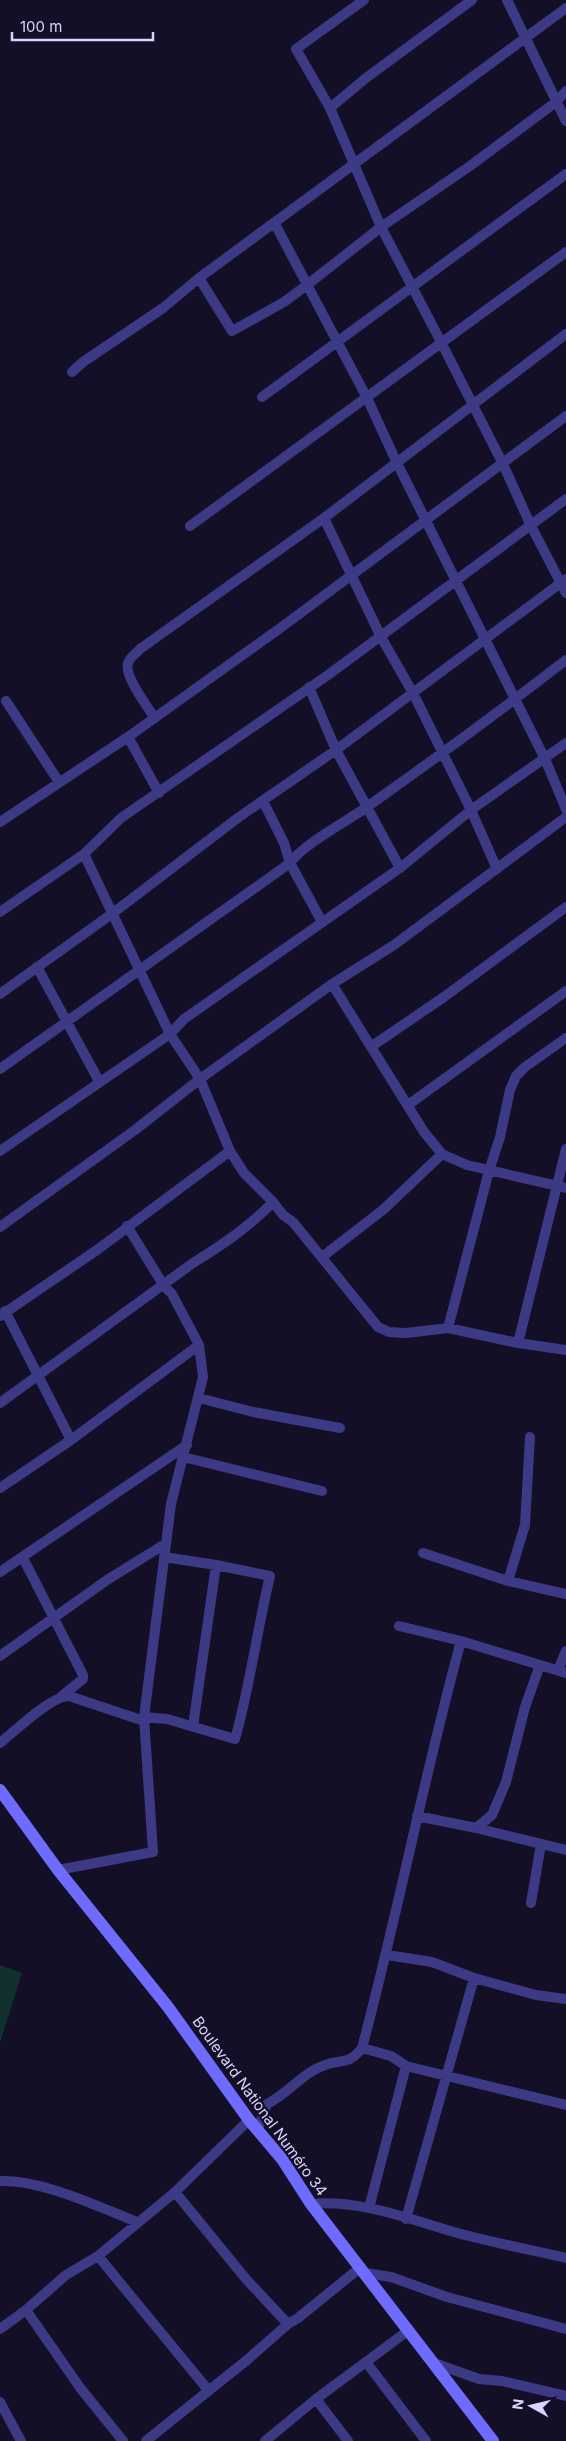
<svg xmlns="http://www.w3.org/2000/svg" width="566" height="2441" viewBox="0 0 566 2441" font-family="Inter,sans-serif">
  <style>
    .green { fill: #12302f }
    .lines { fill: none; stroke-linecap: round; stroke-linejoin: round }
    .minor { stroke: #3d3a85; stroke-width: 10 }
    .secondary { stroke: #6f6bff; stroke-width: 12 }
    .labels { text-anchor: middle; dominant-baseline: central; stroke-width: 4.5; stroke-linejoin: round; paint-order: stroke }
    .street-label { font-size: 15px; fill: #d9d4ff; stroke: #130f26 }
  </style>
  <rect width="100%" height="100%" fill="#130f26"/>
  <path class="green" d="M 0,1965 L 22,1973 L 0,2043 Z"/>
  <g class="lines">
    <path class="minor" d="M 364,0 L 296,49 L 330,108 L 381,227 L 442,344 L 503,464 L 531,526 L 566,593
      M 507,0 L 566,121
      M 330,108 L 366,78 L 472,0
      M 275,224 L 367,398 L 396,461 L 545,759 L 566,809
      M 199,278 L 232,331 L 284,302 L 307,285 L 381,227 L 470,166 L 556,102 L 566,91
      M 72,372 L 83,362 L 163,308 L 199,278 L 566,8
      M 262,397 L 566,174
      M 324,518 L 381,637 L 413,693 L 471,810 L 497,869
      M 190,526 L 566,252
      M 309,687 L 336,750 L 400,868
      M 6,701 L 59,782
      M 154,717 C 147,706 121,672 129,661 C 131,656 137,653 140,649 L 324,518 L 566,334
      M 128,737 L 159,793
      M 263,801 L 284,843 L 290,863 L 322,922
      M 0,822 L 128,737 L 279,629 L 566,416
      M 84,854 L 170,1034 L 200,1079 L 230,1151 L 244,1173 L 273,1202 L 283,1215 L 293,1222 L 378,1327 L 389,1332 L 406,1333 L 448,1328 L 518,1343 L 566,1350
      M 0,912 L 84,854 L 121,818 L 328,675 L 566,499
      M 37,967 L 99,1081
      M 332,984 L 424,1132 L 442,1154 L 467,1165 L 566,1188
      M 0,994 L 113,913 L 239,817 L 336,750 L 566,579
      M 372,1046 L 444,997 L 566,907
      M 0,1069 L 290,863 C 301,846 345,822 364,809 C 432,761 500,711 566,660
      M 408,1105 L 566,991
      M 0,1151 L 170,1034 L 184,1019 L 400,868 L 471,810 L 566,743
      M 0,1227 L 135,1130 L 200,1079 L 332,984 L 394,945 L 566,817
      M 322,1257 L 384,1209 L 442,1154
      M 5,1311 L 71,1440
      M 0,1316 L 97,1250 L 230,1151
      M 448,1328 L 489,1171 L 500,1137 L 510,1090 L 516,1076 L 525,1067 L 566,1038
      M 518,1343 L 566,1149
      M 199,1398 L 253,1412 L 340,1428
      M 0,1403 L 193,1263 C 222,1245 249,1227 273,1202
      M 183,1457 L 322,1491
      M 0,1488 L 71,1440 L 199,1345
      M 423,1553 L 508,1581 L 566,1594
      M 23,1558 L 83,1675 L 83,1679 L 62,1696
      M 0,1572 L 187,1445
      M 508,1581 L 525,1525 L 530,1437
      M 399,1626 L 461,1641 L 566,1673
      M 0,1656 L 107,1580 L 165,1544
      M 558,1670 L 566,1651
      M 144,1717 L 167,1719 L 235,1739 C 250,1686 257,1630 270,1576 L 216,1565 L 164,1557
      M 193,1726 L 216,1565
      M 0,1743 C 15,1731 51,1696 69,1696 L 144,1721
      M 417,1816 L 476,1828 L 566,1850
      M 476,1828 L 492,1815 L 506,1782 L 525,1707 L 540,1665
      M 58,1870 L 153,1852 L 144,1717 L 171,1504 L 203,1377 L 199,1345 L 172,1294 L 164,1286 L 127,1226
      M 531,1903 L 541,1844
      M 387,1955 L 432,1962 L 474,1978 L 536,1995 L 566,1999
      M 362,2048 L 391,2056 L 406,2066 L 566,2105
      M 257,2131 L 267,2104 C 288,2094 303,2072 325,2065 C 342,2059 349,2065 362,2048 C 398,1913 424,1776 461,1641
      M 0,2181 C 44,2180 96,2206 137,2222
      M 175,2192 L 246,2279 L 288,2324
      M 311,2204 C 361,2199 414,2221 461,2234 C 496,2243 531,2250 566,2258
      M 369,2208 L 406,2066
      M 406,2219 L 474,1978
      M 98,2256 L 209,2391
      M 366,2273 L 391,2277 L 447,2297 L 566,2329
      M 26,2310 L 81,2389 L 123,2441
      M 0,2329 L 26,2310 L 66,2275 L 98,2256 L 175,2192 L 249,2120
      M 366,2362 L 426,2441
      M 434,2363 L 479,2379 L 502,2381 L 566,2396
      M 316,2399 L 348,2441
      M 0,2402 L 21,2441
      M 146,2441 L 247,2360 L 288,2324 L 298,2318 L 361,2267
      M 265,2441 L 316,2399 L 409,2330"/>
    <path class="secondary" d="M 0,1790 L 58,1870 L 168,2007 L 249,2120 L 282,2159 L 311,2204 L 493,2441"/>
  </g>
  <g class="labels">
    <g class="street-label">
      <text transform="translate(260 2106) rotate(54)">Boulevard National Numéro 34</text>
    </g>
  </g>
  <g transform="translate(531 2406) rotate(278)" stroke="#130f26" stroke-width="4" paint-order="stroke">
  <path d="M0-4L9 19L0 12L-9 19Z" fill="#d9d4ff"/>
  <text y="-8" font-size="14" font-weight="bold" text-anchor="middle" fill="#d9d4ff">N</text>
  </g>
  <path d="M12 32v8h141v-8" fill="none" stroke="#d9d4ff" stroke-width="2.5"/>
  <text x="20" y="32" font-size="15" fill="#d9d4ff" stroke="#130f26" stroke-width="4" paint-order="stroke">100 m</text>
</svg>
